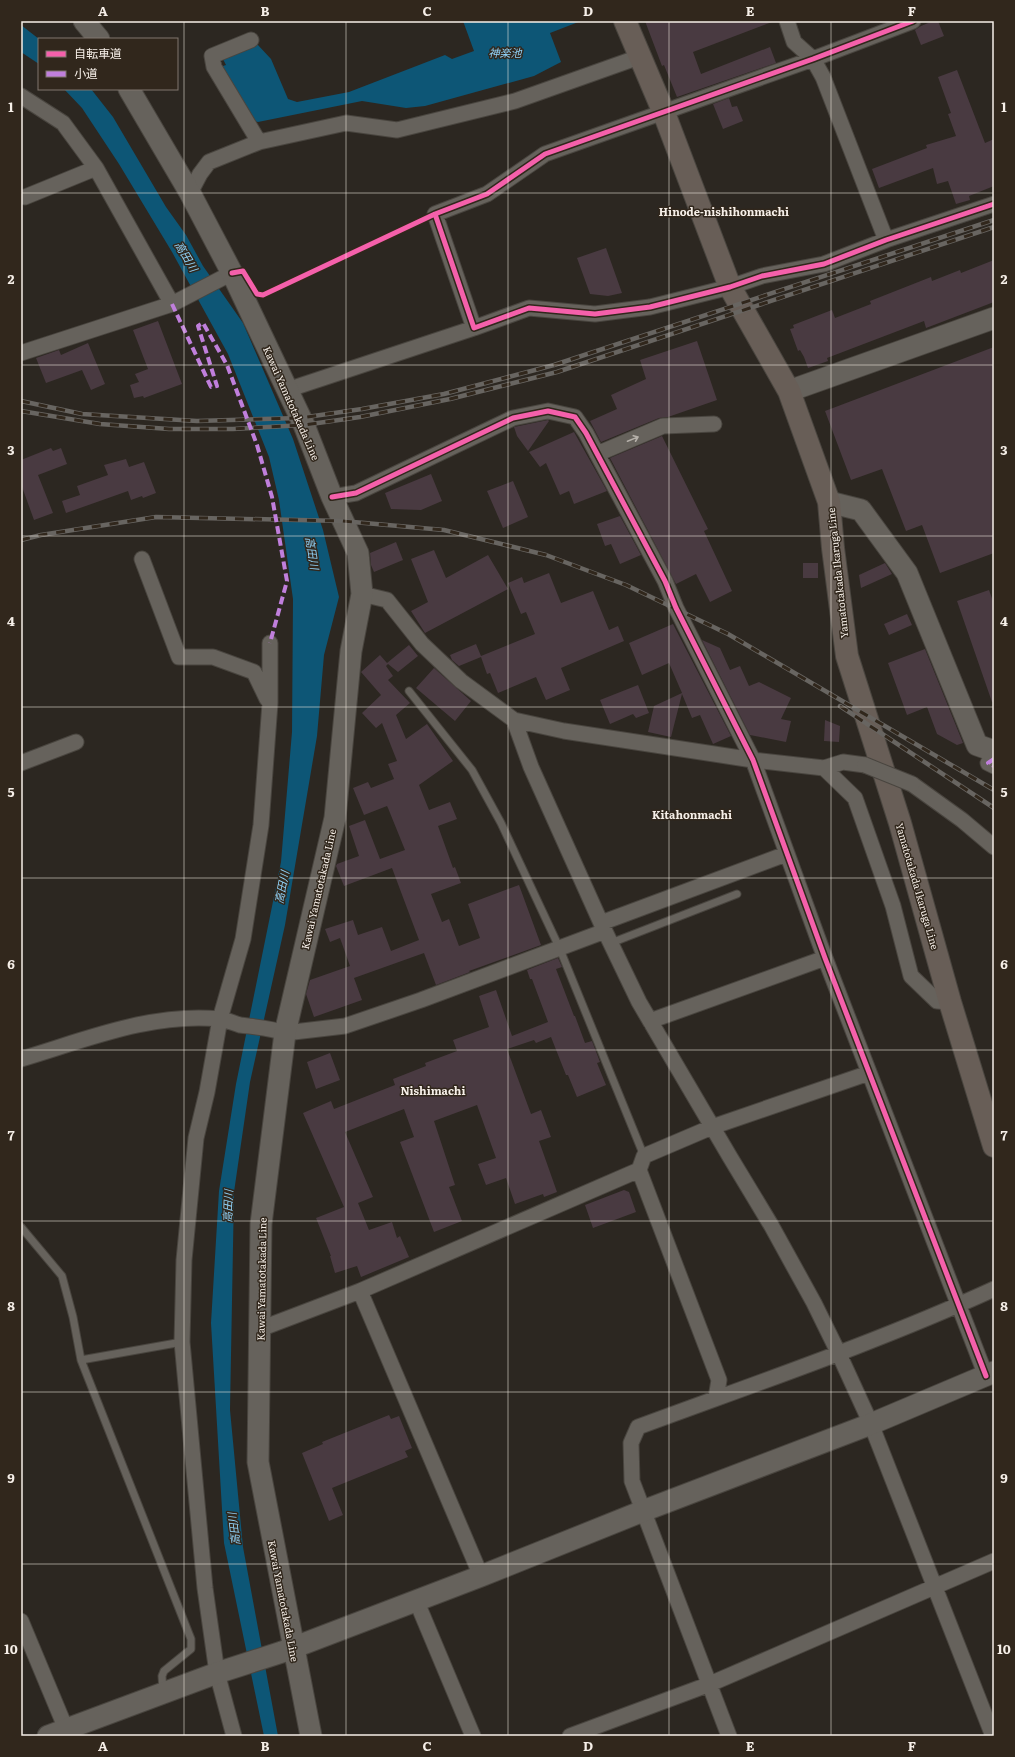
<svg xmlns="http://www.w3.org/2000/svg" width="1015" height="1757" viewBox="0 0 1015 1757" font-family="Literata,'Noto Sans JP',serif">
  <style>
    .water { fill: #0d5676 }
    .building { fill: #493a41 }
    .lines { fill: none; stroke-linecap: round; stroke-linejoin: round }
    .lane-casing { stroke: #49453f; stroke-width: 9 }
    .street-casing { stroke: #49453f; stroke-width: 17 }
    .secondary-casing { stroke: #49453f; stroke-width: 23 }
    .primary-casing { stroke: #49453f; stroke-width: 24 }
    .lane { stroke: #66625c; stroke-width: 7 }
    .street { stroke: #66625c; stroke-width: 15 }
    .secondary { stroke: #66625c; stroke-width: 21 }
    .primary { stroke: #685e57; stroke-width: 22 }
    .rail-casing { stroke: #686561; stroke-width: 4.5 }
    .rail { stroke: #31271c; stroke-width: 3; stroke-dasharray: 9; stroke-linecap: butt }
    .street-bridge-casing { stroke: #49453f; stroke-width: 17; stroke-linecap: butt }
    .street-bridge { stroke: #66625c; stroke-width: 15 }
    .quiet { stroke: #c07fdc; stroke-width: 4; stroke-dasharray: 8 4; stroke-linecap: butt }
    .cycleway-casing { stroke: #31271c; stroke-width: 8 }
    .cycleway { stroke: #f560ab; stroke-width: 5 }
    .oneway { stroke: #b5b0a9 }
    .grid { fill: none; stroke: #f6efe8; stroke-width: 1; stroke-opacity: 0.55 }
    .labels { text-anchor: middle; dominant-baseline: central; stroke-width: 3; stroke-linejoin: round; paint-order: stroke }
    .street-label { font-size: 10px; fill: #f6efe8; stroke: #31271c }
    .water-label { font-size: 11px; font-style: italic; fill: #90d2f8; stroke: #31271c }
    .neighbourhood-label { font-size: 11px; font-weight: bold; fill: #f6efe8; stroke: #31271c }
    .neatline { fill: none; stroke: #f6efe8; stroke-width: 1.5 }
    .grid-label { font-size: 13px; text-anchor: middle; font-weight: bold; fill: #f6efe8 }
  </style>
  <rect width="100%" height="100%" fill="#2c2721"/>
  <path class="water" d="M 463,21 L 581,21 L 550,33 L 561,62 L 534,76 L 425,106 L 406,108 L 362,101 L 258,122 L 251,120 L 220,67 L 226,65 L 223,59 L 257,44 L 271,59 L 288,99 L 297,102 L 349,92 L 445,55 L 452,59 L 474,51 Z
    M 21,25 L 39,39 L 39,64 L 21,52 Z
    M 64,89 L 91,89 L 113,117 L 166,207 L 186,235 L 203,266 L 243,323 L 293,439 L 323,530 L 339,597 L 324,655 L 317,736 L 285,925 L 250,1082 L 234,1192 L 230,1410 L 243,1547 L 278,1736 L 264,1736 L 224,1543 L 211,1323 L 219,1191 L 236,1084 L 281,862 L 292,732 L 293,599 L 279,500 L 269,457 L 228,354 L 172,252 L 119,164 L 82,108 Z"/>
  <path class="building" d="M 645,21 L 772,21 L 772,22 L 693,52 L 701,74 L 770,47 L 776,63 L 677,97 L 664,65 L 662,66 Z
    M 933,21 L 938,21 L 944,36 L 921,45 L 915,30 L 921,26 Z
    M 957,70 L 985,143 L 994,139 L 994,186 L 969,196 L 970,200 L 956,204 L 948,181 L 937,184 L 933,168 L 879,188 L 872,169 L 927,148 L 926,145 L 956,136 L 948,114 L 951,113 L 938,77 Z
    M 729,98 L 732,107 L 737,106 L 743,121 L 723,129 L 713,104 Z
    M 606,248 L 622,293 L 608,296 L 590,294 L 577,258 Z
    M 994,260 L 994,302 L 926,328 L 924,321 L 827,358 L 828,361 L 808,368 L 804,357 L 800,350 L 798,351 L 790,329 L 794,328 L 793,325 L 832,310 L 835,318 L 871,304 L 870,301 L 931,277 L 932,281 L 960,270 L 961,273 Z
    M 158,321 L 182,384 L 144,398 L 143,396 L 134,398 L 130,385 L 139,382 L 135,374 L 148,369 L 133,330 Z
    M 697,341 L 717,400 L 668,417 L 659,418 L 601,442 L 590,421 L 617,409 L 611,395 L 646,379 L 640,360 Z
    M 88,343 L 105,384 L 91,390 L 82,370 L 46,383 L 36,358 L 59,350 L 61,355 Z
    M 994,347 L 994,553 L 940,573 L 922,525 L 906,531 L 882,469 L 851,480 L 825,411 Z
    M 548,420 L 549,421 L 528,451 L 517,436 L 514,427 Z
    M 574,432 L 607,491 L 574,504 L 569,491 L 560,495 L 546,463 L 540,467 L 529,452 Z
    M 662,436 L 708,529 L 704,531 L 732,591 L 710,602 L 696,574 L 676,584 L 610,458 Z
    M 51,448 L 53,451 L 61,448 L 67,464 L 38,475 L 53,513 L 34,520 L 21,484 L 21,460 Z
    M 126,459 L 129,467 L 144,462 L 156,493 L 143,498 L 142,496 L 131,500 L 128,491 L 66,513 L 62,501 L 80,495 L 77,486 L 108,475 L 104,465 Z
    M 431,474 L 442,501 L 421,510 L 391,509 L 385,493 Z
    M 513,481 L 528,517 L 503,528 L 487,491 Z
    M 620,516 L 641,555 L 620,564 L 611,544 L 605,546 L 597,524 Z
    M 396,542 L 403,560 L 374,572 L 371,565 L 370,553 Z
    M 434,550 L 446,578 L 488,555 L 508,589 L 425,633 L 411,611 L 428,602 L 411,559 Z
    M 803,563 L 818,563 L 818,578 L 803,578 Z
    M 885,563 L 892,574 L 861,588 L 859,575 Z
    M 549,573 L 561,603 L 593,591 L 609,630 L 618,626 L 624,641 L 561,668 L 570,690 L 546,700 L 536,677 L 498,693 L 490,673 L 487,674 L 481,657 L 459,666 L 452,660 L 450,655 L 476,644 L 481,656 L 535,634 L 526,612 L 521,614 L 508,583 L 522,577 L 524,583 Z
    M 989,590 L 994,604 L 994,702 L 992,702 L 957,601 Z
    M 907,614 L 912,625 L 889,635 L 884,624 Z
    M 673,624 L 731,736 L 713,744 L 700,715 L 692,718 L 682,694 L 671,737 L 648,732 L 654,706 L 682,693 L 669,663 L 642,675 L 629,643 Z
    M 702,640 L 720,648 L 730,670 L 740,666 L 749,686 L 759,682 L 791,698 L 781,719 L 791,721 L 786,742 L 750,735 Z
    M 409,645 L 418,656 L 398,672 L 388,664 L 386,666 L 393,676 L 388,680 L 410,703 L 396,715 L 406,739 L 427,724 L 453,761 L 419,785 L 429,810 L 450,802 L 457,819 L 438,826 L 453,868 L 455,867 L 461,883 L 431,894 L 442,922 L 449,919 L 459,946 L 480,938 L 468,904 L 519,885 L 541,945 L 469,971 L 470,972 L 436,985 L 424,953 L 354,978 L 362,1000 L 314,1017 L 306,994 L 310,980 L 350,966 L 340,938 L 330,942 L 325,929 L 353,920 L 358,935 L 382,927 L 391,951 L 419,940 L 392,868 L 344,886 L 336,866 L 337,864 L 359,856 L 349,826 L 365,820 L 380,859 L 405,850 L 388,808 L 387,806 L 364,815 L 353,788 L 368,782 L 371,788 L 394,779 L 388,764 L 397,761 L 382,723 L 376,728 L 362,713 L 381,695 L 361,672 L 380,655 L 387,663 Z
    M 925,649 L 963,743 L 957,745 L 937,734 L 927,707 L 907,715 L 888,663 Z
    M 434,668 L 471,701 L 455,721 L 416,688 Z
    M 638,685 L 649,713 L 636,718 L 633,714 L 610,724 L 600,700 Z
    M 825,720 L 840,726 L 839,742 L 824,741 Z
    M 558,958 L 562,967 L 556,969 L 574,1016 L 575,1016 L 585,1043 L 592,1041 L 600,1062 L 597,1063 L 606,1085 L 577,1097 L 568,1075 L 566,1075 L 551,1037 L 536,1043 L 534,1040 L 507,1049 L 531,1114 L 541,1110 L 551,1137 L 539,1141 L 557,1192 L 544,1197 L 543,1194 L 515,1204 L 506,1178 L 486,1185 L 478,1164 L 496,1158 L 477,1105 L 434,1121 L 455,1185 L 449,1187 L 462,1221 L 434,1232 L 400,1142 L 414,1137 L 404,1109 L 345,1132 L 373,1197 L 358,1203 L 369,1230 L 392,1222 L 397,1238 L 400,1236 L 409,1257 L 361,1277 L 357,1266 L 335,1273 L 330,1256 L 331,1256 L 316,1218 L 344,1207 L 303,1113 L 331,1101 L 334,1109 L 395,1085 L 393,1079 L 426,1066 L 425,1063 L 457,1051 L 453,1040 L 489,1027 L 479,996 L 496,990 L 512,1036 L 548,1022 L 532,979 L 530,979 L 527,970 Z
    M 330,1053 L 340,1080 L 316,1089 L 307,1062 Z
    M 624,1190 L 629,1192 L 636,1212 L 593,1228 L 585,1205 Z
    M 389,1415 L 391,1419 L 399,1416 L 412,1448 L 405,1451 L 408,1457 L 332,1488 L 343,1515 L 329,1521 L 302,1453 L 323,1444 L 322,1442 Z"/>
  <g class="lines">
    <defs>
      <path id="lane" d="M 409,691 L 472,770 L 501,823 L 559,947 L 644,1156
        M 611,943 L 737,894
        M 21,1227 L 62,1276 L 73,1317 L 81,1360 L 191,1639 L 191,1649 L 164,1671 L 162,1676 L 163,1691
        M 81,1360 L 182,1342"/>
      <path id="street" d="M 787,21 L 794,42 L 813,59 L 823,77 L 886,240
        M 913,21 L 813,59 L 545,154 L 487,194 L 435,214 L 474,328 L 529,308 L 595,314 L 650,307 L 730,287 L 762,276 L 824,264 L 886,240 L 994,204
        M 251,40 L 212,56 L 214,67 L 259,142 L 346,123 L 397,130 L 515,101 L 639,57
        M 21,96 L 63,123 L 96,168 L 172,304
        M 190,193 L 200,174 L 209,162 L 259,142
        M 25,197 L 96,168
        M 21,353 L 172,304 L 232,273
        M 287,390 L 474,328
        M 597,454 L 663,426 L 714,424
        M 332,497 L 356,493 L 513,418 L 548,411 L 575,417 L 586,433 L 665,581 L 676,608 L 753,760 L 825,958 L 986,1376
        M 142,559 L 179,657 L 213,657 L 254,672 L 267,699
        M 362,594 L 387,600 L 422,644 L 461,681 L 514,720 L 564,731 L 753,760 L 824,768 L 843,762 L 865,765
        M 514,720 L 531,767 L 601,923 L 639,1002 L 730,1157 L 771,1225 L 814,1303 L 839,1354 L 871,1424 L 993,1736
        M 994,759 L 988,763 L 994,766
        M 21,763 L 76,742
        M 824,768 L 855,798 L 893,906 L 911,976 L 937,1001 L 950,1002
        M 912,784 L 962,820 L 994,847
        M 601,923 L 786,854
        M 650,1021 L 825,958
        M 21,1059 C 85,1040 152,1012 220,1019 C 227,1020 233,1023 240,1025 C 255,1027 271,1028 285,1033 L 345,1026 L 421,1000 L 605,931
        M 360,1291 L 481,1576
        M 260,1329 L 360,1291 L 639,1170
        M 716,1398 L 719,1380 L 639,1170 L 644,1156 L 712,1127 L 869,1073
        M 416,1600 L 473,1736
        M 21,1621 L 66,1729
        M 234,1736 L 217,1673 L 205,1588 L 182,1342 L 184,1260 L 196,1138 L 207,1092 L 220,1019 L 243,939 L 261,825 L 270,703 L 270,643
        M 570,1736 L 710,1684 L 994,1561
        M 729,1736 L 632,1481 L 631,1443 L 638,1427 C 757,1383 878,1342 994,1289"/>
      <path id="secondary" d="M 84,21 L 99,39
        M 129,89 L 190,193 L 232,273 L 304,425 L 332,497 L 358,553 L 362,594 L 351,651 L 335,818 L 285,1033 L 261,1224 L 258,1462 L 311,1736
        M 789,391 L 994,318
        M 829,502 L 861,510 L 907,573 L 977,745 L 994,751
        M 48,1736 L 217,1673 L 282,1652 L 481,1576 L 643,1511 L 871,1424 L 994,1372"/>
      <path id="primary" d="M 625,21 L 664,113 L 730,287 L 789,391 L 829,502 L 833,548 L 847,656 L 900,823 L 950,1002 L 994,1146"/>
    </defs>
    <use href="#lane" class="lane-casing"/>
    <use href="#street" class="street-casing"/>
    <use href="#secondary" class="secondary-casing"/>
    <use href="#primary" class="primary-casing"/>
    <use href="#lane" class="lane"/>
    <use href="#street" class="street"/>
    <use href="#secondary" class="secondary"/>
    <use href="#primary" class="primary"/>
    <defs>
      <path id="rail" d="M 21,401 L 82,414 L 197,421 L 300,418 L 362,409 L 444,394 L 554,365 L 994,220
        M 21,411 L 100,424 L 169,429 L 233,429 L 304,425 L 360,417 L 450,399 L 557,372 L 994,227
        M 21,540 L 41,535 L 156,517 L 342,521 L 444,530 L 546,555 L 626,585 L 728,634 L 994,790
        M 840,706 L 994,808"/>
    </defs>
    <use href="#rail" class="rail-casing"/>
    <use href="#rail" class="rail"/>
    <defs>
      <path id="street-bridge" d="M 865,765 L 912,784"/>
    </defs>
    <use href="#street-bridge" class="street-bridge-casing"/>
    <use href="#street-bridge" class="street-bridge"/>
    <path class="quiet" d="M 172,304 L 211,387 L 217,386 L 198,326 L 203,323 L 227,365 L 257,445 L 272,497 L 287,581 L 270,643
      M 994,759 L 988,763 L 994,766"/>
    <defs>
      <path id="cycleway" d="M 435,214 L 474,328 L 529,308 L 595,314 L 650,307 L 730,287 L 762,276 L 824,264 L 886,240 L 994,204
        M 232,273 L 243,271 L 257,294 L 263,295 L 435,214 L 487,194 L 545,154 L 813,59 L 913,21
        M 332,497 L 356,493 L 513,418 L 548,411 L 575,417 L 586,433 L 665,581 L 676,608 L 753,760 L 825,958 L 986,1376"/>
    </defs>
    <use href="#cycleway" class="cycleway-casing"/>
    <use href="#cycleway" class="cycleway"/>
  </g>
  <defs><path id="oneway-shaft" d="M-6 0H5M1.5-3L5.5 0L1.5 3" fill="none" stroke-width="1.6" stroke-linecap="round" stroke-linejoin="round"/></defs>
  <use class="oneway" href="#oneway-shaft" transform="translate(633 439) rotate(-22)"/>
  <path class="grid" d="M 184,21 L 184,1736M 346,21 L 346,1736M 508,21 L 508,1736M 669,21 L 669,1736M 831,21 L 831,1736M 21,193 L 994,193M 21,365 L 994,365M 21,536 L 994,536M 21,707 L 994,707M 21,878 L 994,878M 21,1050 L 994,1050M 21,1221 L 994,1221M 21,1392 L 994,1392M 21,1564 L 994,1564"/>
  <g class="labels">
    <g class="street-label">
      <text transform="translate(292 403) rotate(66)">Kawai Yamatotakada Line</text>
      <text transform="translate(837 573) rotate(-96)">Yamatotakada Ikaruga Line</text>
      <text transform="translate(918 886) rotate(74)">Yamatotakada Ikaruga Line</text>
      <text transform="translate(318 889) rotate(-77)">Kawai Yamatotakada Line</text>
      <text transform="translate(261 1279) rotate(-89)">Kawai Yamatotakada Line</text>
      <text transform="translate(284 1601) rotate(79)">Kawai Yamatotakada Line</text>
    </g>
    <g class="water-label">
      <text x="505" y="52">神楽池</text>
      <text transform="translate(187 256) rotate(59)">高田川</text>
      <text transform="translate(313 553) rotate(81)">高田川</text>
      <text transform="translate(281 887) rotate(-79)">高田川</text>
      <text transform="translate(227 1206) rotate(-88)">高田川</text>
      <text transform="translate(233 1529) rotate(-97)">高田川</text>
    </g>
    <g class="neighbourhood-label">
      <text x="724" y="211">Hinode-nishihonmachi</text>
      <text x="692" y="814">Kitahonmachi</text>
      <text x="433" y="1090">Nishimachi</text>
    </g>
  </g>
  <rect width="1015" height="1757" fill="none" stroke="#31271c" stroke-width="44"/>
  <rect x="38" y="38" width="140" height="52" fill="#31271c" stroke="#80776e"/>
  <rect x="46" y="51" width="20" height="6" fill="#f560ab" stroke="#80776e"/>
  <text x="74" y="58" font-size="12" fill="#f6efe8">自転車道</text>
  <rect x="46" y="71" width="20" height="6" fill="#c07fdc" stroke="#80776e"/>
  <text x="74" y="78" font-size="12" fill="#f6efe8">小道</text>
  <rect x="22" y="22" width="971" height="1713" class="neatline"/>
  <g class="grid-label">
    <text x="103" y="16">A</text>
    <text x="265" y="16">B</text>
    <text x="427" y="16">C</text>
    <text x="588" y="16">D</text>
    <text x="750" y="16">E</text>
    <text x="912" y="16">F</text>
    <text x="11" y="112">1</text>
    <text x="1004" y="112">1</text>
    <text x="11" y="284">2</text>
    <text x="1004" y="284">2</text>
    <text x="11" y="455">3</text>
    <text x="1004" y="455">3</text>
    <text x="11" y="626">4</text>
    <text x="1004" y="626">4</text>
    <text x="11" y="797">5</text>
    <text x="1004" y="797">5</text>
    <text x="11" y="969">6</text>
    <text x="1004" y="969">6</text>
    <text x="11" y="1140">7</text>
    <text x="1004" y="1140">7</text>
    <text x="11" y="1311">8</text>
    <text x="1004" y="1311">8</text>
    <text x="11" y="1483">9</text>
    <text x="1004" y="1483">9</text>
    <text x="11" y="1654">10</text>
    <text x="1004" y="1654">10</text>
    <text x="103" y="1751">A</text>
    <text x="265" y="1751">B</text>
    <text x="427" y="1751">C</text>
    <text x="588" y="1751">D</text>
    <text x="750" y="1751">E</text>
    <text x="912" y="1751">F</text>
  </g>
</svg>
